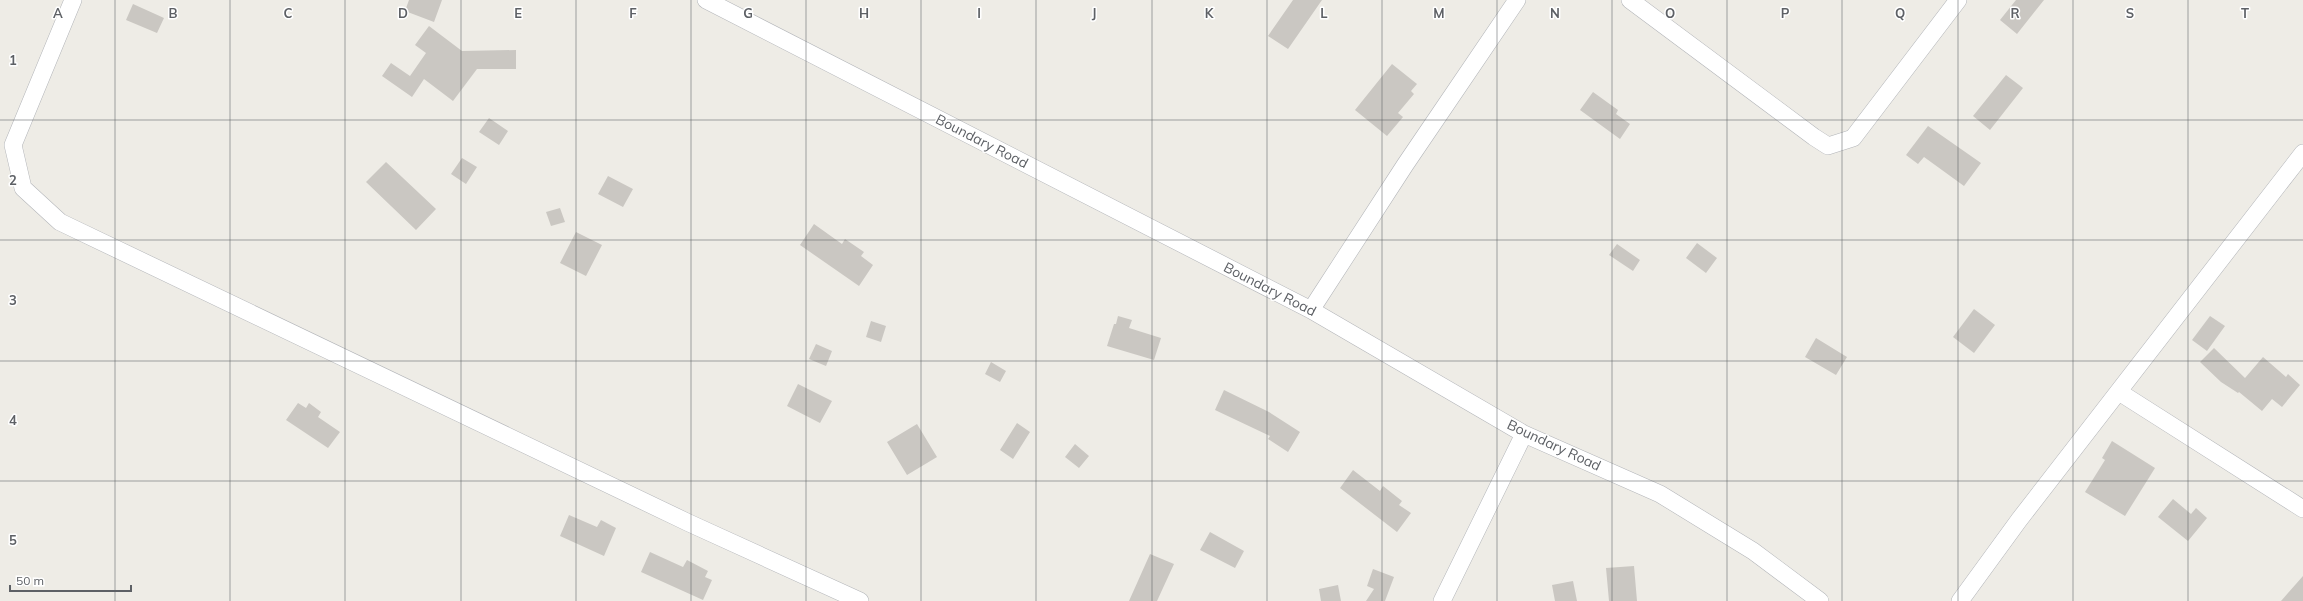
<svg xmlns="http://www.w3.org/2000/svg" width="2303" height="601" viewBox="0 0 2303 601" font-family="Mulish,sans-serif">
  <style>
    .building { fill: #cac7c2 }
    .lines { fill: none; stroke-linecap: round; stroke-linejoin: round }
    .minor-casing { stroke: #b3b5b9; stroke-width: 18 }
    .minor { stroke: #fff; stroke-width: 17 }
    .grid { fill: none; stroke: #5d6065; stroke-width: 1; stroke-opacity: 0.55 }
    .labels { text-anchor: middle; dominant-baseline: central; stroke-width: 3; stroke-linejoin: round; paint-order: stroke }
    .street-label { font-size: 14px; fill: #5d6065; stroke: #fff }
    .grid-label { font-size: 13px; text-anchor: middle; font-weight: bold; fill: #5d6065; stroke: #fff; stroke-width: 3; stroke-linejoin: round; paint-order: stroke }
  </style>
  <rect width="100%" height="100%" fill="#eeece6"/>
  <path class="building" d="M 409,0 L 442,0 L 434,22 L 405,11 Z
    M 1293,0 L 1322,0 L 1288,49 L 1268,36 Z
    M 2016,0 L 2044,0 L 2017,34 L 2000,20 Z
    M 133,4 L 164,18 L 157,33 L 126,20 Z
    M 429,26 L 462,51 L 516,50 L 516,69 L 477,69 L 453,101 L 424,79 L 412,97 L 382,76 L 391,63 L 410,76 L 426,53 L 415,45 Z
    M 1392,64 L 1417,84 L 1411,91 L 1414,94 L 1398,113 L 1403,117 L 1387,136 L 1355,110 Z
    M 2006,75 L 2023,88 L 1990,130 L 1973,116 Z
    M 1593,92 L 1618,110 L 1616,114 L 1630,124 L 1620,139 L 1580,110 Z
    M 489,118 L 508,131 L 499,145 L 479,132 Z
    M 1928,126 L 1981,163 L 1964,186 L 1924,157 L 1918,164 L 1906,155 Z
    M 462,158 L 477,167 L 466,184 L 451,174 Z
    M 386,162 L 436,209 L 416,230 L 366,182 Z
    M 608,176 L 633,189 L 623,207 L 598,194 Z
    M 560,208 L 565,222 L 551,226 L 546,212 Z
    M 814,224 L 842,244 L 845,239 L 864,252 L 861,256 L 873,265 L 859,286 L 800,245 Z
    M 576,232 L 602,245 L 586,276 L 560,263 Z
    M 1697,243 L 1717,258 L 1706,273 L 1686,258 Z
    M 1617,244 L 1640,260 L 1633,271 L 1609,255 Z
    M 1974,309 L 1995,325 L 1974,353 L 1953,337 Z
    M 1118,316 L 1132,320 L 1129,328 L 1161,338 L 1154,360 L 1107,346 L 1114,324 L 1116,324 Z
    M 2210,316 L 2225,326 L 2207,351 L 2192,340 Z
    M 871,321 L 886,326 L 881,342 L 866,337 Z
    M 1816,338 L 1847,357 L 1836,375 L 1805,357 Z
    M 816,344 L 832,351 L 826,366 L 809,359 Z
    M 2214,348 L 2245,378 L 2263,357 L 2286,377 L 2288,374 L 2300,385 L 2282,407 L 2272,399 L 2262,411 L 2239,392 L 2238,393 L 2221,382 L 2200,362 Z
    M 991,362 L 1006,371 L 1000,382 L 985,374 Z
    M 798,384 L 832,401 L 820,423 L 787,406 Z
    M 1224,390 L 1269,412 L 1300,432 L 1288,452 L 1268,439 L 1270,436 L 1215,410 Z
    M 298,403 L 306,408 L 309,403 L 321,412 L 318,417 L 340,432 L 328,448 L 286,420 Z
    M 1017,423 L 1030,432 L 1013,459 L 1000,450 Z
    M 917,424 L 937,457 L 907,475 L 887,442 Z
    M 2112,441 L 2155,468 L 2125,516 L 2085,492 L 2105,460 L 2102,458 Z
    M 1075,444 L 1089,456 L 1079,468 L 1065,457 Z
    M 1353,470 L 1380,491 L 1383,486 L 1402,501 L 1399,505 L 1411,513 L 1397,532 L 1340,488 Z
    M 2173,499 L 2191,514 L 2196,508 L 2207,518 L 2188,541 L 2158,517 Z
    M 569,515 L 597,527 L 601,520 L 616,528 L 604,556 L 560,536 Z
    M 1210,532 L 1244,551 L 1235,568 L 1200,550 Z
    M 650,552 L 683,567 L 687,560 L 708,571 L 705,577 L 712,580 L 703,600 L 641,572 Z
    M 1150,554 L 1174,564 L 1157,601 L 1129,601 Z
    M 1634,566 L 1637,601 L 1609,601 L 1606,568 Z
    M 1373,569 L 1394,577 L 1385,601 L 1366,601 L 1374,589 L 1367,586 Z
    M 2303,576 L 2303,601 L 2281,601 Z
    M 1573,581 L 1577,601 L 1555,601 L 1552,585 Z
    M 1338,585 L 1341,601 L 1321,601 L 1319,589 Z"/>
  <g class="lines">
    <defs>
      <path id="minor" d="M 73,0 L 13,145 L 23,188 L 60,222 L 689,523 L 860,601
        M 706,0 L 1311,310 L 1524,434 L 1660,494 L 1753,551 L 1820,601
        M 1630,0 L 1814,137 L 1828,146 L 1853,138 L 1958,0
        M 1311,310 L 1405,165 L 1517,0
        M 2119,392 L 2303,509
        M 1442,601 L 1524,434
        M 1960,601 L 2019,520 L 2303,153"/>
    </defs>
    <use href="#minor" class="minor-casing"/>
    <use href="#minor" class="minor"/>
  </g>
  <path class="grid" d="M 115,0 L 115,601M 230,0 L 230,601M 345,0 L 345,601M 461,0 L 461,601M 576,0 L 576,601M 691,0 L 691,601M 806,0 L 806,601M 921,0 L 921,601M 1036,0 L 1036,601M 1152,0 L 1152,601M 1267,0 L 1267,601M 1382,0 L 1382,601M 1497,0 L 1497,601M 1612,0 L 1612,601M 1727,0 L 1727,601M 1842,0 L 1842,601M 1958,0 L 1958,601M 2073,0 L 2073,601M 2188,0 L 2188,601M 0,120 L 2303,120M 0,240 L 2303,240M 0,361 L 2303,361M 0,481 L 2303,481"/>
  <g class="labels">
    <g class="street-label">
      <text transform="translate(982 141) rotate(27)">Boundary Road</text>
      <text transform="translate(1270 289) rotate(27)">Boundary Road</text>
      <text transform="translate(1554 445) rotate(25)">Boundary Road</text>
    </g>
  </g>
  <g class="grid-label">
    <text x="58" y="18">A</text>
    <text x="173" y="18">B</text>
    <text x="288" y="18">C</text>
    <text x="403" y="18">D</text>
    <text x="518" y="18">E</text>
    <text x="633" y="18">F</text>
    <text x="748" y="18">G</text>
    <text x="864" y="18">H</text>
    <text x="979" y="18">I</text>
    <text x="1094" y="18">J</text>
    <text x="1209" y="18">K</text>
    <text x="1324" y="18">L</text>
    <text x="1439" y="18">M</text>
    <text x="1555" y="18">N</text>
    <text x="1670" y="18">O</text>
    <text x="1785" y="18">P</text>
    <text x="1900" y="18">Q</text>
    <text x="2015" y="18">R</text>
    <text x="2130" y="18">S</text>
    <text x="2245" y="18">T</text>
    <text x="13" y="65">1</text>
    <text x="13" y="185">2</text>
    <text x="13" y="305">3</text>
    <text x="13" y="425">4</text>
    <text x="13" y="545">5</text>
  </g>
  <path d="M10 585v6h121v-6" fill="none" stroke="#5d6065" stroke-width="2"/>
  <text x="16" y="585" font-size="12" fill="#5d6065" stroke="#ffffff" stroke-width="3" paint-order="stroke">50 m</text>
</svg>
